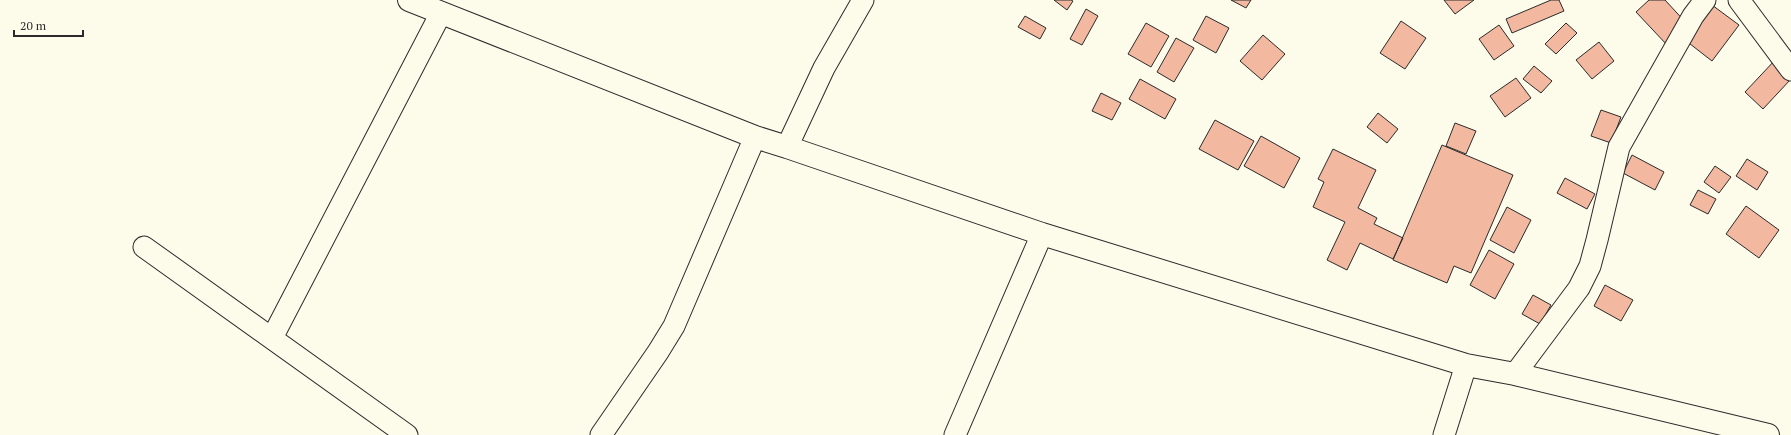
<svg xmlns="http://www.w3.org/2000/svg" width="1791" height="435" viewBox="0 0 1791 435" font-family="'PT Serif',serif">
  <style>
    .building { fill: #f2b8a0; stroke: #2b2b2b }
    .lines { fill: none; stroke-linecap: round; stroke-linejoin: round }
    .street-casing { stroke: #2b2b2b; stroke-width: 23 }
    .primary-casing { stroke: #2b2b2b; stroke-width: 24 }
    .street { stroke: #fdfbea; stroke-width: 21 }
    .primary { stroke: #fdfbea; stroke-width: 22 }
  </style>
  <rect width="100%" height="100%" fill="#fdfbea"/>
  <path class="building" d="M 1054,0 L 1071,0 L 1073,1 L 1067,10 Z
    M 1231,0 L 1251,0 L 1246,8 Z
    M 1444,0 L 1474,0 L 1455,14 Z
    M 1551,0 L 1559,0 L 1564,11 L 1512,33 L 1506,19 Z
    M 1649,0 L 1665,0 L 1689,26 L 1668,46 L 1636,12 Z
    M 1712,5 L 1739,25 L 1712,61 L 1685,40 Z
    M 1086,9 L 1098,16 L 1082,45 L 1070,39 Z
    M 1025,16 L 1046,28 L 1040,39 L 1018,27 Z
    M 1206,16 L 1229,28 L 1216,53 L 1193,40 Z
    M 1401,21 L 1426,38 L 1405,69 L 1380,53 Z
    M 1146,23 L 1169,36 L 1151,67 L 1128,54 Z
    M 1566,23 L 1577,33 L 1556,54 L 1545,44 Z
    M 1499,25 L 1514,46 L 1494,60 L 1479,39 Z
    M 1263,35 L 1285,54 L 1262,80 L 1240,61 Z
    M 1176,38 L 1194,48 L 1174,82 L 1157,72 Z
    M 1599,42 L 1614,61 L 1592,79 L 1576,60 Z
    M 1776,59 L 1791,79 L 1763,109 L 1745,92 Z
    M 1534,66 L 1552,81 L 1541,93 L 1523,79 Z
    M 1516,78 L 1531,98 L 1505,117 L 1490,96 Z
    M 1140,79 L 1176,99 L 1165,119 L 1129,99 Z
    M 1101,93 L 1121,103 L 1112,120 L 1092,111 Z
    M 1601,110 L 1621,117 L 1611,143 L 1591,136 Z
    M 1378,113 L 1398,129 L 1387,143 L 1367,127 Z
    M 1215,120 L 1254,141 L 1238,170 L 1199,149 Z
    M 1455,123 L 1476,131 L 1466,154 L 1446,146 Z
    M 1261,136 L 1300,158 L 1284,188 L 1244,166 Z
    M 1442,145 L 1513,175 L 1471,273 L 1454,266 L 1447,283 L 1393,260 Z
    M 1333,149 L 1376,170 L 1358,208 L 1377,218 L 1374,224 L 1403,238 L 1393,259 L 1360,243 L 1347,270 L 1327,260 L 1345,222 L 1313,207 L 1324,182 L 1318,179 Z
    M 1632,155 L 1664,172 L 1655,190 L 1623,173 Z
    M 1747,159 L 1768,172 L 1757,190 L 1736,176 Z
    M 1715,166 L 1731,177 L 1719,193 L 1704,182 Z
    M 1565,178 L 1595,194 L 1587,209 L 1557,193 Z
    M 1698,190 L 1716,199 L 1708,214 L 1690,205 Z
    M 1746,206 L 1779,230 L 1759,258 L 1726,234 Z
    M 1507,207 L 1531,220 L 1514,253 L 1490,240 Z
    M 1489,250 L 1514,264 L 1495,299 L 1470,285 Z
    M 1605,285 L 1633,300 L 1621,321 L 1594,306 Z
    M 1533,295 L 1551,305 L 1540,324 L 1522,314 Z"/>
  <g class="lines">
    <defs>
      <path id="street" d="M 1739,0 L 1791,70
        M 787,147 L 824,68 L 863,0
        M 144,247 L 407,435
        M 272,338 L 441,13
        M 1515,374 L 1579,288 L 1590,266 L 1597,240 L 1619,147 L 1693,16 L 1705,0
        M 601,435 L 658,352 L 674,326 L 755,137
        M 955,435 L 1042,234
        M 1444,435 L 1466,365"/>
      <path id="primary" d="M 409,0 L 755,137 L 787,147 L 1042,234 L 1466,365 L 1515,374 L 1768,435"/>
    </defs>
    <use href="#street" class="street-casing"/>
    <use href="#primary" class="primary-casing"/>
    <use href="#street" class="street"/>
    <use href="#primary" class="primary"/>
  </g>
  <path d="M14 30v6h69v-6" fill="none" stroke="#2b2b2b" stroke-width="2"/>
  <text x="20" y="30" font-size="12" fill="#2b2b2b" stroke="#fdfbea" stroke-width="3" paint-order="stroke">20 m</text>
</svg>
